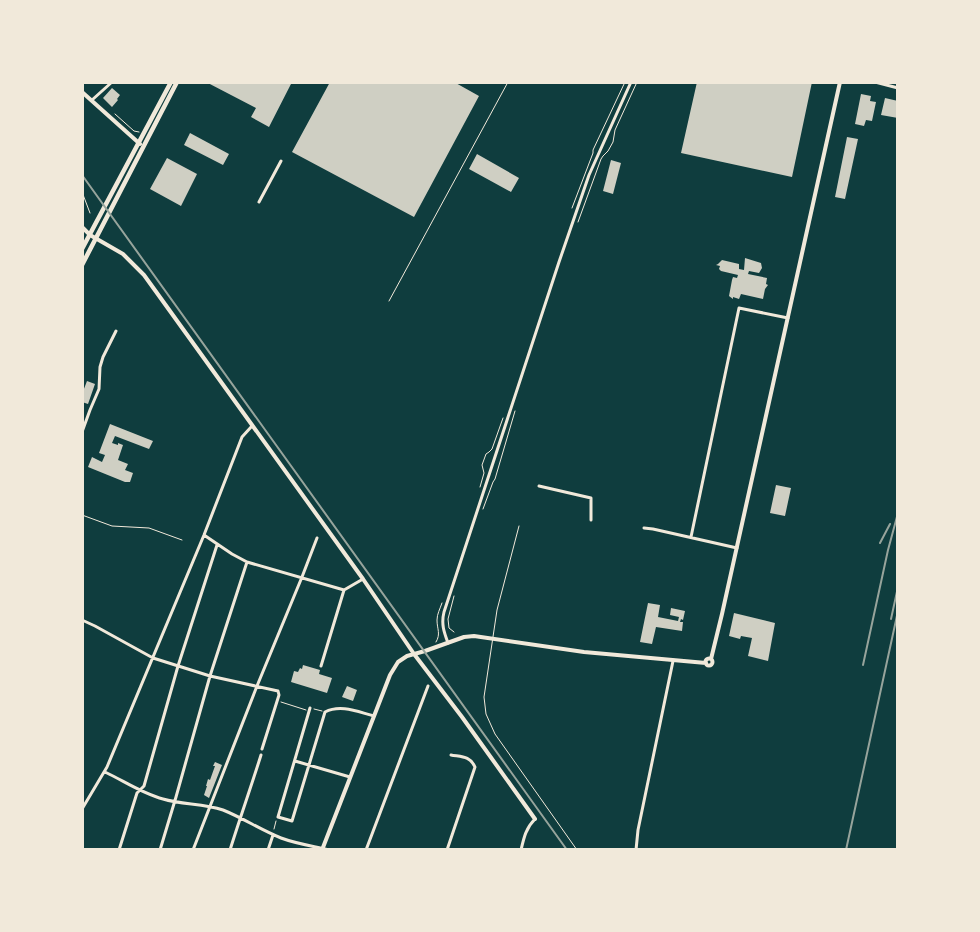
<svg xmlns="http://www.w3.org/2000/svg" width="980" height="932" viewBox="0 0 980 932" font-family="Roboto,sans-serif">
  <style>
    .building { fill: #cfcfc3 }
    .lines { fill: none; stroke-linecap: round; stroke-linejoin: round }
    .path { stroke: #f1e9da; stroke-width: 1 }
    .service { stroke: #f1e9da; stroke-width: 1 }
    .minor { stroke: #f1e9da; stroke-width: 3 }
    .tertiary { stroke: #f1e9da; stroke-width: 4 }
    .secondary { stroke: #f1e9da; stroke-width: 4.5 }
    .rail { stroke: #97a49c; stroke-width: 2 }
  </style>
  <rect width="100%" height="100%" fill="#0f3d3e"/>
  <path class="building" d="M 206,82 L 292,82 L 269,127 L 251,117 L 256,108 Z
    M 330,82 L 454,82 L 479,96 L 414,217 L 292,152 Z
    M 697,82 L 812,82 L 792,177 L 681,153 Z
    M 112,88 L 120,95 L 117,99 L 118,100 L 112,107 L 103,98 Z
    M 861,94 L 871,96 L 870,101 L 876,102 L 872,121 L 866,120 L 864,126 L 855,124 Z
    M 885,98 L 898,101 L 898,118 L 881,115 Z
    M 190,133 L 229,154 L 223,165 L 184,145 Z
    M 847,137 L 858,139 L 845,199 L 835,197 Z
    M 477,154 L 519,178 L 511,192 L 469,169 Z
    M 167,158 L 197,174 L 181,206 L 150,189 Z
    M 611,160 L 621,163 L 613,194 L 603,191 Z
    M 745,258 L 761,263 L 762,268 L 759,273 L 749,271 L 748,274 L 767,278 L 766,284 L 768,285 L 765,289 L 763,299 L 741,294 L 739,299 L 733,297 L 733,299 L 729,296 L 732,280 L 733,277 L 737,278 L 738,275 L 721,271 L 719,269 L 720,266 L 716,265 L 718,264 L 722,260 L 739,264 L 739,269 L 744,270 Z
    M 87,381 L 95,384 L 88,404 L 82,402 L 82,394 Z
    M 110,424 L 153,441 L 149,449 L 115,436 L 112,443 L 118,445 L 118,443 L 123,445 L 118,460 L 128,464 L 125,470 L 133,473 L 130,482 L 125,482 L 88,467 L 92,457 L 102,462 L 105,455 L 99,453 Z
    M 776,485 L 791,488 L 785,516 L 770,513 Z
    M 648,603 L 660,605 L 658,617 L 678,621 L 679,617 L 670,615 L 671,608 L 685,611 L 683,620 L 681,619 L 680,622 L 683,622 L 682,631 L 656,627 L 652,644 L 640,642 Z
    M 734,613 L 775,623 L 768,661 L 748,656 L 752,638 L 741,636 L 740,639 L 729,636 Z
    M 303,665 L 320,670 L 319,674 L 332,678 L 327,693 L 291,682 L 294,671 L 298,672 L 300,668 L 302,669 Z
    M 347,686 L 357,690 L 353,701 L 342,697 Z
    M 215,762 L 222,765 L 209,798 L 204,795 L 207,786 L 206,786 L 208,779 L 210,780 L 215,766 L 213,766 Z"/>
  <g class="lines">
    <path class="path" d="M 115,114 L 134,131 L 139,132
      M 82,192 L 90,213
      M 572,208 L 593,153 L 593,150 L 625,82
      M 578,222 L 601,159 L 603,156 L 608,151 L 613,142 L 615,130 L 637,82
      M 480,487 L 484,473 L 482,465 L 486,454 L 489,452 L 492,449 L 503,418
      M 483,509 L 493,482 L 495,479 L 515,411
      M 454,632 L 449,628 L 448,619 L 454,596
      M 436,642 C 441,634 437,629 437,620 C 437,614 440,609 442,603
      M 281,702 L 306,710
      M 314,709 L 322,711
      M 274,829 L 276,821
      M 82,849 L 83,850"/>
    <path class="service" d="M 389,301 L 508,82
      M 82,515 L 112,526 L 149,528 L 182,540
      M 519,526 L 497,610 L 484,697 L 486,714 L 495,734 L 577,850"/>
    <path class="minor" d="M 875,82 L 898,88
      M 92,100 L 112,82
      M 259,202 L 281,161
      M 82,432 L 90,410 L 99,389 L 100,367 L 103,357 L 116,331
      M 539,486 L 591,498 L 591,520
      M 644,528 L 653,529 L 737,548
      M 204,535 L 232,554 L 247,562 L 344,590 L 363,579
      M 691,537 L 739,308 L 788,318
      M 82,620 L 95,626 L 153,658 L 210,676 L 278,691 L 279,695 L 262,749
      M 448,643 C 444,632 441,624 444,612 L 559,262 L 589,175 L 631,82
      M 321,666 L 344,590
      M 310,708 L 278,817 L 292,821 L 325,712 C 341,704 358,712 374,716
      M 295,761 L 350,777
      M 105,772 C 124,781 143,794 163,799 C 183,805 203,803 223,810 C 243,818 261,830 281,838 C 297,844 313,846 330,850
      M 82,809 L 107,767 L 204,535 L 242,437 L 252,426
      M 119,850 L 137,793 L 144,786 L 178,666 L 217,545
      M 160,850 L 176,797 L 210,676 L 247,562
      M 193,850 L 257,686 L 302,577 L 317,538
      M 230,850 C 240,818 251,787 261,755
      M 268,850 L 273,835
      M 366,850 L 428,686
      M 447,850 L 475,767 C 470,756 462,757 451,755
      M 521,850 C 524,837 526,828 535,819
      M 636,850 L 638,830 L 673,661"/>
    <path class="tertiary" d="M 82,92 L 140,144
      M 82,227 L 90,235 L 123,254 L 144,275 L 363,579 L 414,654 L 462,717 L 535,819
      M705.5 662a3.5 3.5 0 1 1 7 0a3.5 3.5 0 1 1-7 0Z
      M 711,659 L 722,614 L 840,82
      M 322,850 L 390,675 L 398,662 L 407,656 L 425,651 L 464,637 L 474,636 L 584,652 L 706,663"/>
    <path class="secondary" d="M 82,249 L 171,82
      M 82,265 L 177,82"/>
    <path class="rail" d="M 82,175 L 567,850
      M 880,543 L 890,524
      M 891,619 L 898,587
      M 863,665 L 888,550 L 898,513
      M 846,850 L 898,611"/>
  </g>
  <rect width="980" height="932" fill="none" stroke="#f1e9da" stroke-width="168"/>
</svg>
